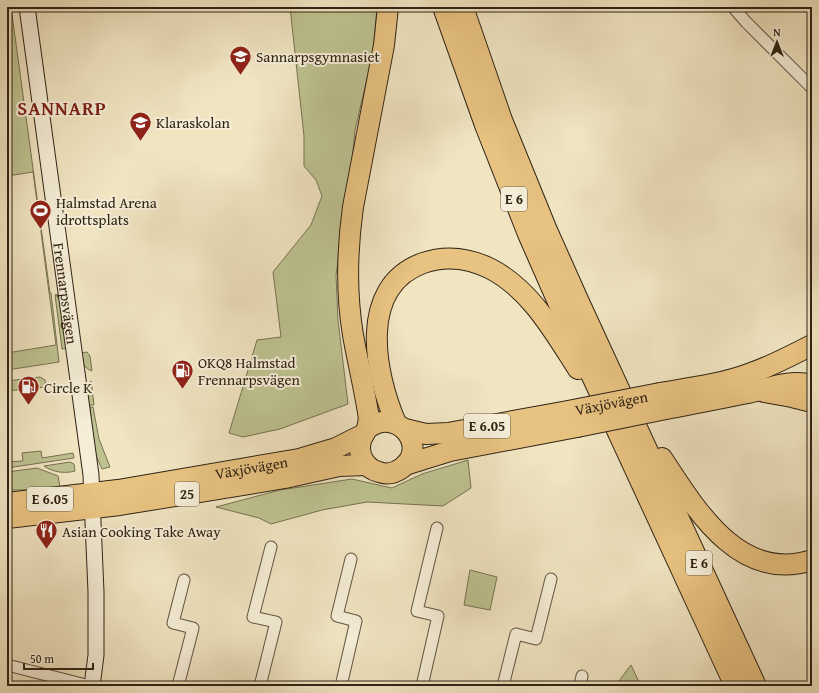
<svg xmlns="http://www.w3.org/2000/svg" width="819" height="693" viewBox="0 0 819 693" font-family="'Gentium Book Plus',serif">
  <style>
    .green { fill: #bec290; stroke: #767252 }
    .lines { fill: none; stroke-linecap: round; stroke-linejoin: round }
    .street-casing { stroke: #5f5340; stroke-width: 13 }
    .secondary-casing { stroke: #2f2315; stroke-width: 17 }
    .highway-casing { stroke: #2f2315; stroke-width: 22 }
    .street { stroke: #f5edd7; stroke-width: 11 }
    .secondary { stroke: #f5edd7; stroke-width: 15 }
    .highway { stroke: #e8c280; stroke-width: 20 }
    .highway-bridge-casing { stroke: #2f2315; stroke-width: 22; stroke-linecap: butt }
    .highway-bridge { stroke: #e8c280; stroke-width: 20 }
    .labels { text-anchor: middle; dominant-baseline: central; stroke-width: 4; stroke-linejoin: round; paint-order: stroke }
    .shield { fill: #f5edd7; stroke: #6a604f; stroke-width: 1 }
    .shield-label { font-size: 14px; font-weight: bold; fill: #2f2315 }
    .poi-label { font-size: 15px; fill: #2f2315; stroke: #f5edd7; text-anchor: start }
    .street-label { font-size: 15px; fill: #2f2315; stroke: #f5edd7 }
    .district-label { font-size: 19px; font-weight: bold; letter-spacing: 1px; fill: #7a1f14; stroke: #f5edd7 }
  </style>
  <rect width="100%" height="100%" fill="#f0e4c1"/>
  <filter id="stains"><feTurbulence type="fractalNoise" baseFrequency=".005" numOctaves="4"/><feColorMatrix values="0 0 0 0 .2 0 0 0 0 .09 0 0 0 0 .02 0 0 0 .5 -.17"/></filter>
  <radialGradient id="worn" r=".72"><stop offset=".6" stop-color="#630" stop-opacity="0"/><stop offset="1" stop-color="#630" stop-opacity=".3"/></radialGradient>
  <path class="green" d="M 7,7 L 11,7 L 50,293 L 51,293 L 59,362 L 7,370 L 7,353 L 56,345 L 33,172 L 7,176 Z
    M 290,7 L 377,7 L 373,53 L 355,130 L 351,172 L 336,275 L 338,320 L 348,404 L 280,429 L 243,437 L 229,433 L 257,340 L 281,337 L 273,272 L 311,225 L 322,196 L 316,180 L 304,166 L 304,136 Z
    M 56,294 L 61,300 L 68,348 L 62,349 L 55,295 Z
    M 87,352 L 90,356 L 92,371 C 83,368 82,361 80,353 Z
    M 40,377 L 45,380 L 46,387 L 7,391 L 7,381 Z
    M 91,381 L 92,383 L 92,388 L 94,405 L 88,405 L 85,389 Z
    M 90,407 L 93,407 L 99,439 L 110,467 L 102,469 L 94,451 L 89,417 L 91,416 Z
    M 41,451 L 42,458 L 73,453 L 74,458 L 7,468 L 7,462 L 23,461 L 22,453 Z
    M 468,460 L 471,488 L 443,506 L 367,502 L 322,510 L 271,524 L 259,518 L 216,507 L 280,490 L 352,479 L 392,488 L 422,474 Z
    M 70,462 L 74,464 L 75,471 C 64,474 53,472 44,466 Z
    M 37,468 L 58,476 L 60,487 L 34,490 L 7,490 L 7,472 Z
    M 470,570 L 497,577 L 490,610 L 464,605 Z
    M 631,665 L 641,686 L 618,686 L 619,681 Z"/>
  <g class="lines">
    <defs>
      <path id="street" d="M 733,7 L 746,22 L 812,88
        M 7,665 L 90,686
        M 178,686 L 193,628 L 173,623 L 184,580
        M 260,686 L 276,622 L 253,617 L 271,547
        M 341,686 L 356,621 L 337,616 L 351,559
        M 422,686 L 438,616 L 417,611 L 437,528
        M 503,686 L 516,634 L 536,639 L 551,579
        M 580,686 L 582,676"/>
      <g id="secondary">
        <path id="s1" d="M 27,7 L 91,475 L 96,592 L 96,655 L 92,686"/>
      </g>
      <g id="highway">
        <path d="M 443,7 L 485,125 L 528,234 L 561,309 L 735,686"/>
        <path d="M 463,7 L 502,120 L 546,228 L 579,302 L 756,686"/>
        <path d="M 764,392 L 792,397 L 812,402"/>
        <path d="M 660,393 C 690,388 722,384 751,373 C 772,366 792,355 812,345"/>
        <path d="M 666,409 C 694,404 721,398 748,393 C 770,388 790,379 812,385"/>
        <path d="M 396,423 C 375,374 357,287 423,263 C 446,255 469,258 491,269 C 531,290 554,332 578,369"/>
        <path d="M 367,429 C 397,405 430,447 402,468 C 395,473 387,475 379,472 C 366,469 357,455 361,441 C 362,436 366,433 367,428 C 368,425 368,422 369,419 C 365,391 358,363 353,335 C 346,293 347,250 353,207 L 384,45 L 388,7"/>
        <path d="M 405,429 L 426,434 L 448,433 L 568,411"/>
        <path d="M 662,458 C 695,508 739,584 812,560"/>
        <path d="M 405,465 L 450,451 L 577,427"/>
        <path id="s2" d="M 7,503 L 118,490 L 299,459 L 336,448 L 364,434"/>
        <path d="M 7,518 L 120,505 L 285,478 L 339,466 L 367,465"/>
      </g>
    </defs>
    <use href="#street" class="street-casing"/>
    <use href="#secondary" class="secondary-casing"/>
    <use href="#highway" class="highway-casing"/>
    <use href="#street" class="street"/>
    <use href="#secondary" class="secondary"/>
    <use href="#highway" class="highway"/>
    <defs>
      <g id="highway-bridge">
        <path id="s3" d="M 568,411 L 660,393"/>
        <path d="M 577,427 L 666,409"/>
      </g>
    </defs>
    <use href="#highway-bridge" class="highway-bridge-casing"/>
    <use href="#highway-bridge" class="highway-bridge"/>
  </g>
  <defs>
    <symbol id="school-pin" viewBox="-11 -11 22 30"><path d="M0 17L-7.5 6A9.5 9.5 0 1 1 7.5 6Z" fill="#8f2418" stroke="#f5edd7"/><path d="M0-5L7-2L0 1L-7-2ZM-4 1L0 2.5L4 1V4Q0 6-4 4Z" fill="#fff"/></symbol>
    <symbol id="stadium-pin" viewBox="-11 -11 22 30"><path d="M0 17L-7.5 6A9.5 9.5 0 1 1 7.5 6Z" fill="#8f2418" stroke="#f5edd7"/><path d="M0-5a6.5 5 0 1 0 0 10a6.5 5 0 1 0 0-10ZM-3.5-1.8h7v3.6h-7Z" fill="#fff"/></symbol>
    <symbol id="fuel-pin" viewBox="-11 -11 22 30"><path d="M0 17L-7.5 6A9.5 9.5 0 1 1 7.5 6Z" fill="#8f2418" stroke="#f5edd7"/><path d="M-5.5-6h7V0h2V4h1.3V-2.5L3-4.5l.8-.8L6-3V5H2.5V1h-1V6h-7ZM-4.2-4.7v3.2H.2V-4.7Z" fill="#fff"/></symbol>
    <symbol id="restaurant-pin" viewBox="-11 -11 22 30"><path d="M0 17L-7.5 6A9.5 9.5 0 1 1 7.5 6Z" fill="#8f2418" stroke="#f5edd7"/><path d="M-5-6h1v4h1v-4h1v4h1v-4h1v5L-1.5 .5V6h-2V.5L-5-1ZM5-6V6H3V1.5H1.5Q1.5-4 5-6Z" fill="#fff"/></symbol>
  </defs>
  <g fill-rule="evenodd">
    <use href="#school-pin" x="228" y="44" width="25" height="34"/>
    <use href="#school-pin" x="128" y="110" width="25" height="34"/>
    <use href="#stadium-pin" x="28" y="198" width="25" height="34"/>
    <use href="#fuel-pin" x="170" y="358" width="25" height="34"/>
    <use href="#fuel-pin" x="16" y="374" width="25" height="34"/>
    <use href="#restaurant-pin" x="34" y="518" width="25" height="34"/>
  </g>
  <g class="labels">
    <g class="shield">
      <rect x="501" y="187" width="26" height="24" rx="3"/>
      <rect x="464" y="414" width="46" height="24" rx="3"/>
      <rect x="175" y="482" width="24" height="24" rx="3"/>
      <rect x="27" y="487" width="46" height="24" rx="3"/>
      <rect x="686" y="551" width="26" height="24" rx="3"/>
    </g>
    <g class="shield-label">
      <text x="514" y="199">E 6</text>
      <text x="487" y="426">E 6.05</text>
      <text x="187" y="494">25</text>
      <text x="50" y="499">E 6.05</text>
      <text x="699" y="563">E 6</text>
    </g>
    <g class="poi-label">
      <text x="256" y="56">Sannarpsgymnasiet</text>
      <text x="156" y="122">Klaraskolan</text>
      <text x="56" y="202">Halmstad Arena<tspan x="56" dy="17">idrottsplats</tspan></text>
      <text x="198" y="362">OKQ8 Halmstad<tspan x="198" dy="17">Frennarpsvägen</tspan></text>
      <text x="44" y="387">Circle K</text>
      <text x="62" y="531">Asian Cooking Take Away</text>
    </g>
    <g class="street-label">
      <text stroke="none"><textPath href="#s1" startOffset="289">Frennarpsvägen</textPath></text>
      <text stroke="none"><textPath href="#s3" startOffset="44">Växjövägen</textPath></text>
      <text stroke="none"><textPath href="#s2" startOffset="247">Växjövägen</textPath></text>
    </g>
    <g class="district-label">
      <text x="62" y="108">SANNARP</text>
    </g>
  </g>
  <rect width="819" height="693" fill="none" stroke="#f0e4c1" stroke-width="24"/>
  <rect x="8" y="8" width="803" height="677" fill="none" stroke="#2f2315" stroke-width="2"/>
  <rect x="12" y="12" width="795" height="669" fill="none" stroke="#2f2315"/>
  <g transform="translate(777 42)" stroke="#f5edd7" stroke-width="3" paint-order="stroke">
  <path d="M0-3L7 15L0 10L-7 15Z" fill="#2f2315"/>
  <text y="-6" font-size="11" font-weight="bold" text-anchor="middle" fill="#2f2315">N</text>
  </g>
  <path d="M24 663v6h69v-6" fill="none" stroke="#2f2315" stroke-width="2"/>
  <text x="30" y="663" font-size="12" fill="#2f2315" stroke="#f5edd7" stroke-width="3" paint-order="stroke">50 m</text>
  <rect width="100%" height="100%" filter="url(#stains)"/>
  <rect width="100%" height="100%" fill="url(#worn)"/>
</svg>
